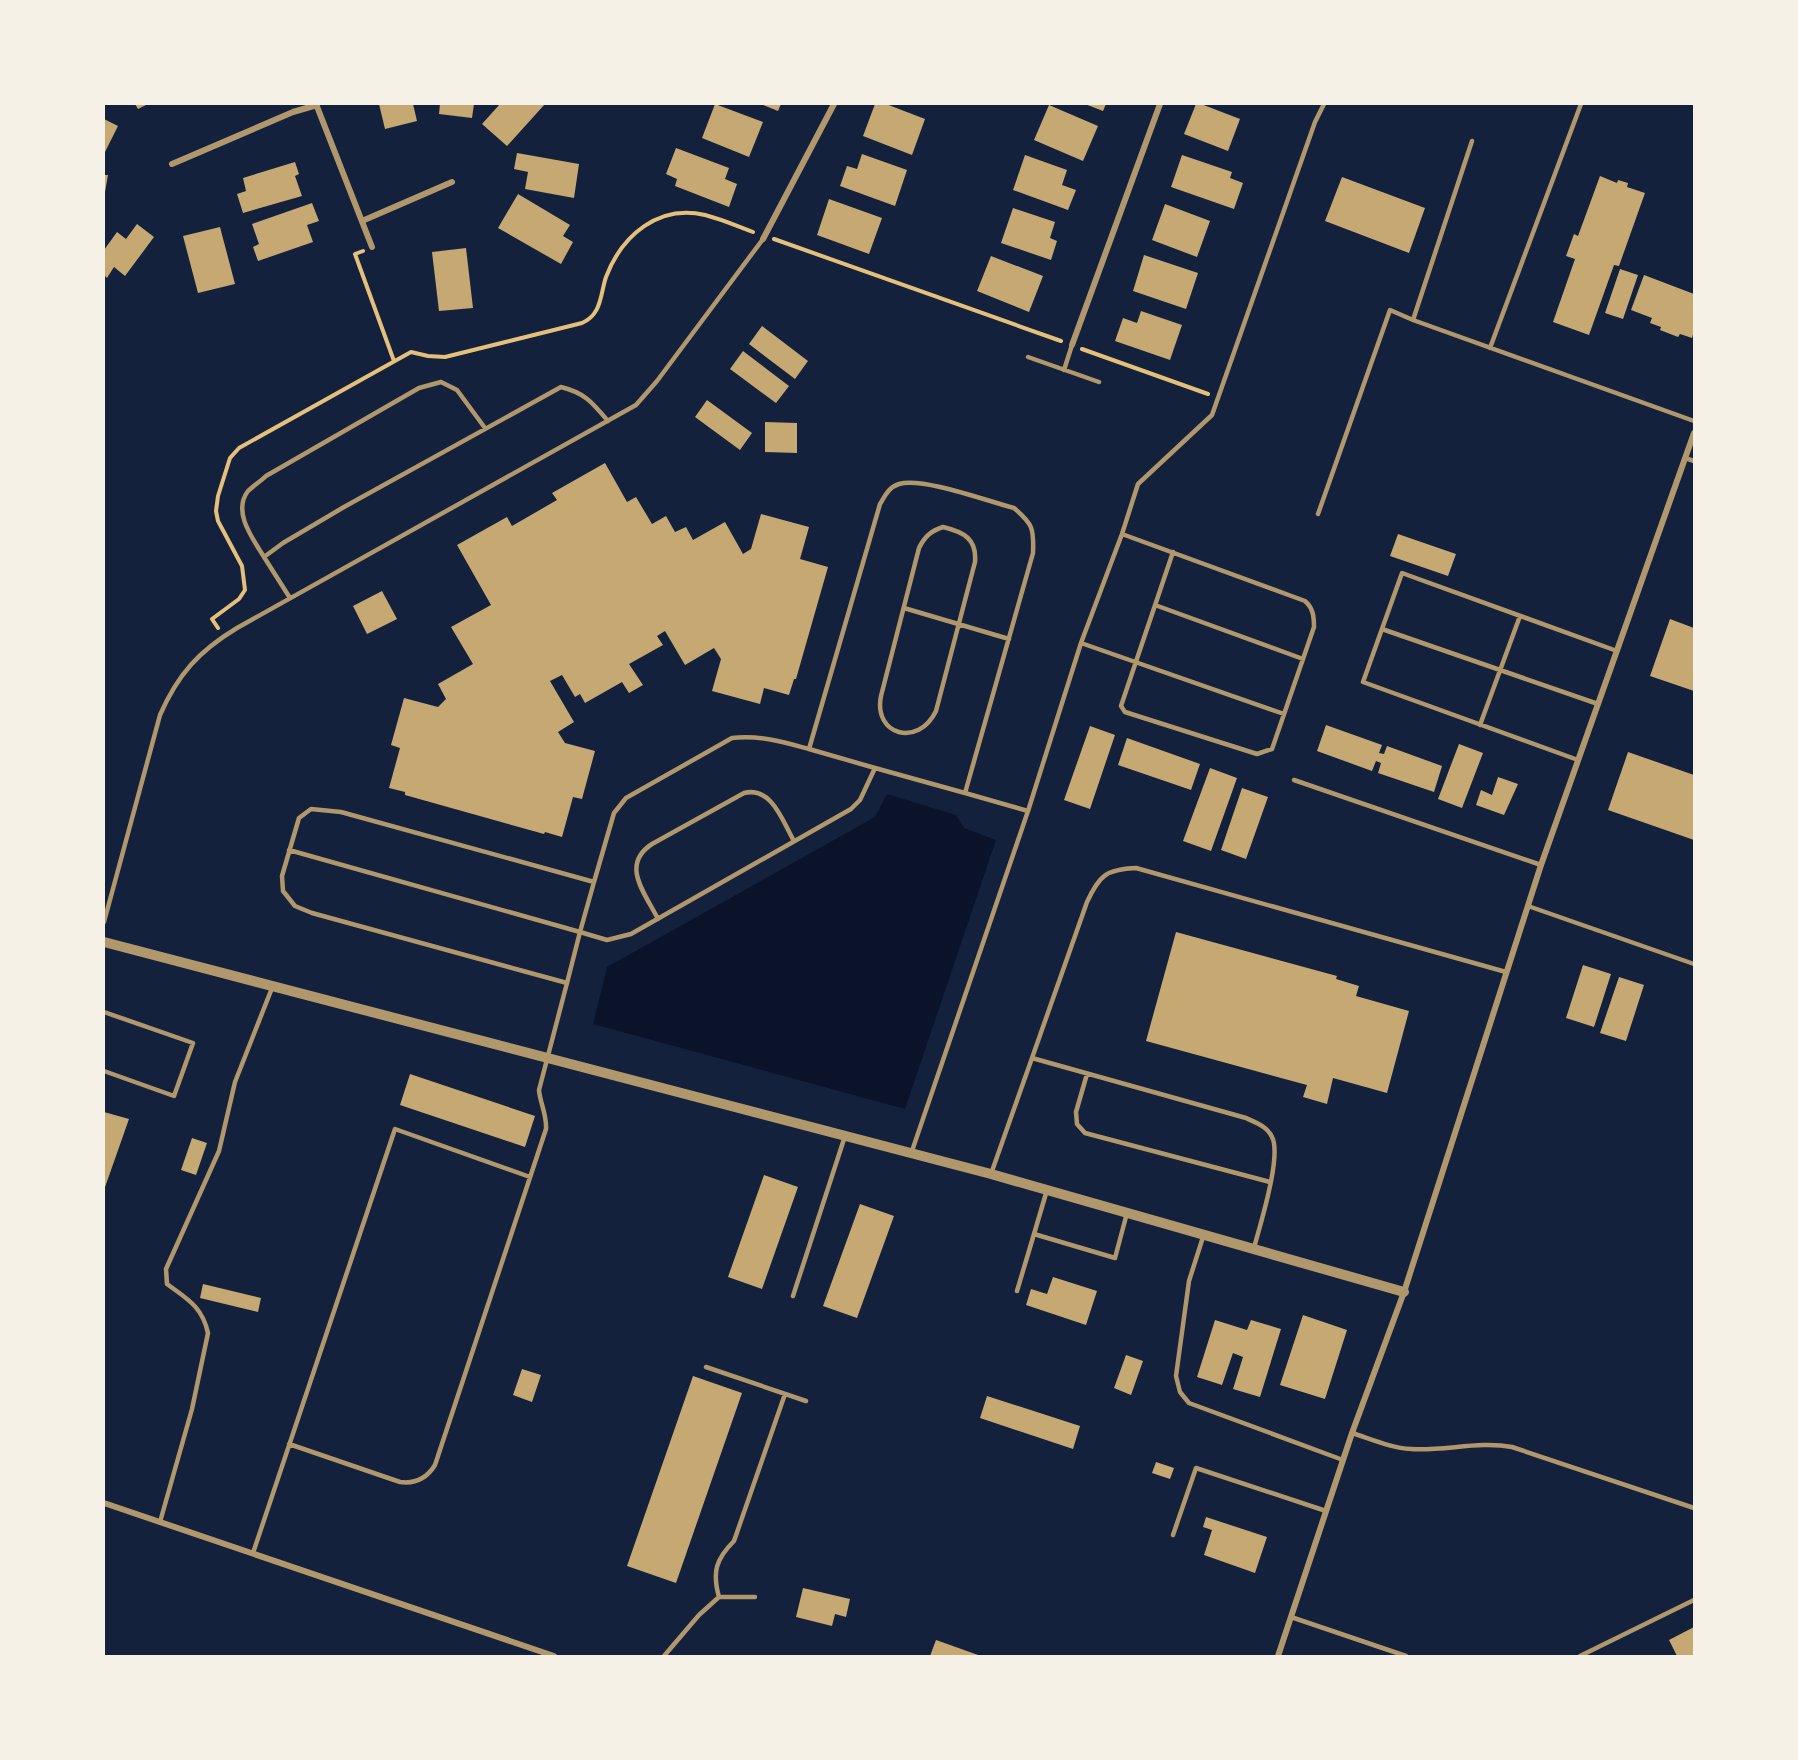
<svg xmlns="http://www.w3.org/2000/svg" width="1798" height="1760" viewBox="0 0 1798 1760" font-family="'Open Sans',sans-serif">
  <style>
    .water { fill: #0b132b }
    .building { fill: #c6a872 }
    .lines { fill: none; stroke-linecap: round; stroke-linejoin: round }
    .path { stroke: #e5c07b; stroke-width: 4 }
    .service { stroke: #b1986c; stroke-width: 4.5 }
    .minor { stroke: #b1986c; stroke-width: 6 }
    .tertiary { stroke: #b1986c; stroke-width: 10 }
  </style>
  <rect width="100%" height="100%" fill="#14213d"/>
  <path class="water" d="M 887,794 L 956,815 L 964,828 L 996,840 L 905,1109 L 593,1024 L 607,967 L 875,817 Z"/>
  <path class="building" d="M 135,104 L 148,104 L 138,109 Z
    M 379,104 L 413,104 L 417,121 L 385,129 Z
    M 440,104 L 474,104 L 472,118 L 439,114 Z
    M 500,104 L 545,104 L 507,146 L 482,124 Z
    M 715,104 L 763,122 L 749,157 L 702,138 Z
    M 761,104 L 781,104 L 778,111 Z
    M 875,104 L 886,104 L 925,119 L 912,155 L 863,136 Z
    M 1085,104 L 1106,104 L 1103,111 Z
    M 1196,104 L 1201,104 L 1240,119 L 1228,151 L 1184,134 Z
    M 1049,105 L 1098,126 L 1083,161 L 1034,140 Z
    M 104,119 L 118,126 L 104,154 Z
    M 676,148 L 729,168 L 725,179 L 737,184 L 729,207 L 675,186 L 677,179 L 666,174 Z
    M 517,153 L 579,164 L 574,198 L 525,189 L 528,172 L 514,169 Z
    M 862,154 L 907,170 L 895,206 L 840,186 L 847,166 L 857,169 Z
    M 1025,155 L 1067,170 L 1062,185 L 1076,190 L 1068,210 L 1013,190 Z
    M 1182,155 L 1232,172 L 1230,178 L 1243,183 L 1234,209 L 1171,187 Z
    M 295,162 L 299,174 L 295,176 L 302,196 L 243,213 L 237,194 L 246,191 L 243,178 Z
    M 104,175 L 108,175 L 105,192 L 104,191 Z
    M 1600,176 L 1617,183 L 1618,180 L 1628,183 L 1627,187 L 1645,193 L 1619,266 L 1614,265 L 1589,335 L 1553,322 L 1575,259 L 1566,256 L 1574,234 L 1578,236 Z
    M 1342,177 L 1425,208 L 1409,253 L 1325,221 Z
    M 518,194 L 570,225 L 563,236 L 573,242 L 561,264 L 498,228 Z
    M 829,199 L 882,218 L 869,254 L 817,235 Z
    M 312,203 L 319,221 L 307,225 L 313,242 L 258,261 L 253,247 L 259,244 L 252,224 Z
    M 1165,204 L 1210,221 L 1197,257 L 1152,240 Z
    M 1013,208 L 1055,222 L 1050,238 L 1057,241 L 1051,260 L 1001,243 Z
    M 137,224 L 154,237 L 125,276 L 114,267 L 107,278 L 104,275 L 104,250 L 117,232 L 126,239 Z
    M 220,227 L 235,284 L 198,293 L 183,236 Z
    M 466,248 L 473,308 L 439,311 L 432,252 Z
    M 1144,255 L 1198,273 L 1186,309 L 1133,291 Z
    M 991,256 L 1043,276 L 1029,312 L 977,291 Z
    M 1620,269 L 1638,275 L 1623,319 L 1605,313 Z
    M 1644,275 L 1694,294 L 1694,331 L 1692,338 L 1680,334 L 1678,337 L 1660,330 L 1661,327 L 1650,323 L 1652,318 L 1631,310 Z
    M 1141,311 L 1182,325 L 1170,360 L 1115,341 L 1123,318 L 1137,323 Z
    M 762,326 L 808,361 L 795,379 L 749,344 Z
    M 743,351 L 789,386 L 776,403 L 730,369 Z
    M 707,400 L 752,433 L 740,450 L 695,417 Z
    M 765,422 L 797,423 L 797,453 L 765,452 Z
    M 605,463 L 627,502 L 636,497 L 652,524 L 666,516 L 675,532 L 686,527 L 693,540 L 725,522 L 743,554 L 751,549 L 761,514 L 809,527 L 800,559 L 828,567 L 796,679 L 794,679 L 789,695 L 764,688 L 760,704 L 712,691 L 721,659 L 714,648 L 685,665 L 665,631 L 657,636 L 663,645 L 629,664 L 643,685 L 629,693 L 622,682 L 585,703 L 580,694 L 575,697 L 562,675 L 550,681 L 574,722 L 558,732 L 565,743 L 595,751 L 582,799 L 573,797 L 562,837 L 545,832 L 544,834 L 405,795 L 405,792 L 389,788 L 400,748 L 391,745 L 404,698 L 438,707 L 446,699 L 438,684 L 473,664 L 451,627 L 491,605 L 457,545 L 507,517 L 512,526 L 557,500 L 552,493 Z
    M 1398,534 L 1456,554 L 1448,576 L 1390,556 Z
    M 382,591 L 397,619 L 367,634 L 353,606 Z
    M 1670,619 L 1694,628 L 1694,691 L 1650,676 Z
    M 1326,725 L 1382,745 L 1379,753 L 1384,754 L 1387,746 L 1442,766 L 1434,792 L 1378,773 L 1381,763 L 1376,761 L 1372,771 L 1317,751 Z
    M 1090,726 L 1115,735 L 1090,809 L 1064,800 Z
    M 1127,738 L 1200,764 L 1191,790 L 1118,765 Z
    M 1459,744 L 1483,753 L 1462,808 L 1438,799 Z
    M 1628,752 L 1694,775 L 1694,840 L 1608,810 Z
    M 1210,768 L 1237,778 L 1211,851 L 1183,841 Z
    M 1498,777 L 1518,784 L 1504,815 L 1476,805 L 1481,790 L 1492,795 Z
    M 1242,788 L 1268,797 L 1246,859 L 1221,850 Z
    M 1176,932 L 1337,976 L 1336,979 L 1359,986 L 1356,996 L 1409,1011 L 1387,1093 L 1333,1078 L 1327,1104 L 1303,1097 L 1307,1085 L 1146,1041 Z
    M 1583,965 L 1611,974 L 1594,1027 L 1566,1018 Z
    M 1619,977 L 1644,985 L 1626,1041 L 1600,1033 Z
    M 410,1074 L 535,1116 L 525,1147 L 400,1105 Z
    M 104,1112 L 129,1119 L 104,1190 Z
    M 192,1138 L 207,1143 L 196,1175 L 181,1170 Z
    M 764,1175 L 798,1187 L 762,1289 L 728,1277 Z
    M 860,1204 L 894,1216 L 857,1318 L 823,1306 Z
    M 1053,1277 L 1097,1291 L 1086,1325 L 1026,1305 L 1031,1289 L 1047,1294 Z
    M 203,1284 L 261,1298 L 258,1312 L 200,1298 Z
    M 1303,1315 L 1347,1330 L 1325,1399 L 1280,1385 Z
    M 1215,1320 L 1247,1330 L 1251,1320 L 1281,1329 L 1260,1397 L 1233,1389 L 1243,1357 L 1233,1353 L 1222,1385 L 1197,1377 Z
    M 1126,1355 L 1143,1361 L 1131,1395 L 1114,1388 Z
    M 522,1369 L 541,1375 L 532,1402 L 513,1395 Z
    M 693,1376 L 742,1393 L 676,1583 L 627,1566 Z
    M 987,1396 L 1080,1426 L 1073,1449 L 980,1418 Z
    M 1156,1462 L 1174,1468 L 1170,1479 L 1152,1473 Z
    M 1206,1517 L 1267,1537 L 1255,1573 L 1204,1555 L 1212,1530 L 1203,1527 Z
    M 803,1588 L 850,1599 L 846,1617 L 835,1614 L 832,1626 L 796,1617 Z
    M 1694,1627 L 1694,1656 L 1677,1656 L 1669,1640 Z
    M 936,1640 L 981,1656 L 930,1656 Z"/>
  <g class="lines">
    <path class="path" d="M 774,239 L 1061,341
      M 363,251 L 355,254 L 394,361
      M 1082,349 L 1208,394
      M 218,628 L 212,619 L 239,599 L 245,590 L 242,566 L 218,521 L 216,511 L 218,496 L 230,458 L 239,448 L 411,352 L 428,356 L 445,357 L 582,323 C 602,314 600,295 606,277 C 622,235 659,204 705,215 C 721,219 737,226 753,232"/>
    <path class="service" d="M 1472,141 L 1413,320 L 1694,421
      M 1490,348 L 1581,104
      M 1028,357 L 1099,382
      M 1064,370 L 1072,345
      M 1685,458 L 1694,461
      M 1318,514 L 1390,310 L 1413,320
      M 943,527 C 964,532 977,539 975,562 L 936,711 C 918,748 873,735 881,696 L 919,548 C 925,536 931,531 943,527 Z
      M 1122,534 L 1305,601 C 1313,608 1314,616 1314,627 L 1272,749 L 1257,754 L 1125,712 L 1121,706 L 1173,552
      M 264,557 C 253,539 232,512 248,491 C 253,486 261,481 266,476 L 419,388 L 441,382 L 457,390 L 485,428
      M 290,598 L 264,557 L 283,543 L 344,507 L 561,387 C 585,393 592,402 608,421
      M 1155,605 L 1303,659
      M 904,608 L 1009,639
      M 1382,629 L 1598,704
      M 1081,643 L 1284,714
      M 1480,725 L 1520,616
      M 809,749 L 875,768
      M 1578,760 L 1363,682 L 1402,573 L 1617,651
      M 1294,780 L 1541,865
      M 289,850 L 580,932 L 594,882
      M 1528,906 L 1694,964
      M 658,919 C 645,893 620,865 652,844 L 744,793 C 772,786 783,822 794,841
      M 104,922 L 160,715 C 178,674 199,651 237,628 L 636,405 L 657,381 L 763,239
      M 567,983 L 580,932 L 607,940 L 631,934 L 851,809 L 860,800 L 875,768 L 965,793
      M 104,1012 L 193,1043 L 174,1096 L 104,1071
      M 1032,1058 L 1087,902 C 1099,876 1106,869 1136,868 L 1506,972
      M 1087,1074 L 1076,1112 L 1077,1124 L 1085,1133 L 1270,1182
      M 912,1151 L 1028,811 L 1081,643 L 1122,534 L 1138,484 L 1212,415 L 1315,122 L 1324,104
      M 991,1174 L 1032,1058 L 1246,1118 C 1256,1123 1267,1126 1272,1137 C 1282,1156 1260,1225 1254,1248
      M 1047,1190 L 1034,1234 L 1115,1258 L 1127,1213
      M 1203,1237 L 1189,1281 L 1176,1376 L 1180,1392 L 1189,1403 L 1343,1460
      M 1017,1291 L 1034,1234
      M 793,1296 L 845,1136
      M 706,1367 L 806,1401
      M 1352,1433 C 1371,1439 1391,1448 1411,1449 C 1445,1451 1479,1441 1512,1447 L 1694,1508
      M 289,1444 L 400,1482 C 415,1484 427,1478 435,1465 L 546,1129 C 547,1115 540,1103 539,1090 L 567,983 L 312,913 L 295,906 L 283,891 L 282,876 L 299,818 L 311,809 L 341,812 L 594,882 L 614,813 L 626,798 L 732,738 C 760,735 783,742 809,749 L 880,504 C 885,496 889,487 899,484 C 923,477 987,501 1014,508 C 1033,524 1034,529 1033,553 L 965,793 L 1028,811
      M 160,1522 L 192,1409 L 208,1333 C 202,1306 187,1299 167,1284 L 166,1269 L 219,1151 L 235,1082 L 272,988
      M 1173,1535 L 1196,1468 L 1326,1511
      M 253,1553 L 395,1129 L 530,1177
      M 719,1597 L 755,1597
      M 1291,1617 L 1406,1656
      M 664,1656 L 699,1615 L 719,1597 C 712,1572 716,1559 734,1541 L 785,1394
      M 1580,1656 L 1694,1600"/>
    <path class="minor" d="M 316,104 L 372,247
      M 172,164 L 293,112 L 317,105
      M 362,221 L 452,182
      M 763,239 L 834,104
      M 1072,345 L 1160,104
      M 104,1503 L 554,1656
      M 1278,1656 L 1352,1433 L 1404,1292 L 1541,865 L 1694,433"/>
    <path class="tertiary" d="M 104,942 L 991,1174 L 1404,1292"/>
  </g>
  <rect width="1798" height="1760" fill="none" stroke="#f6f1e7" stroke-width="210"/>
</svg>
